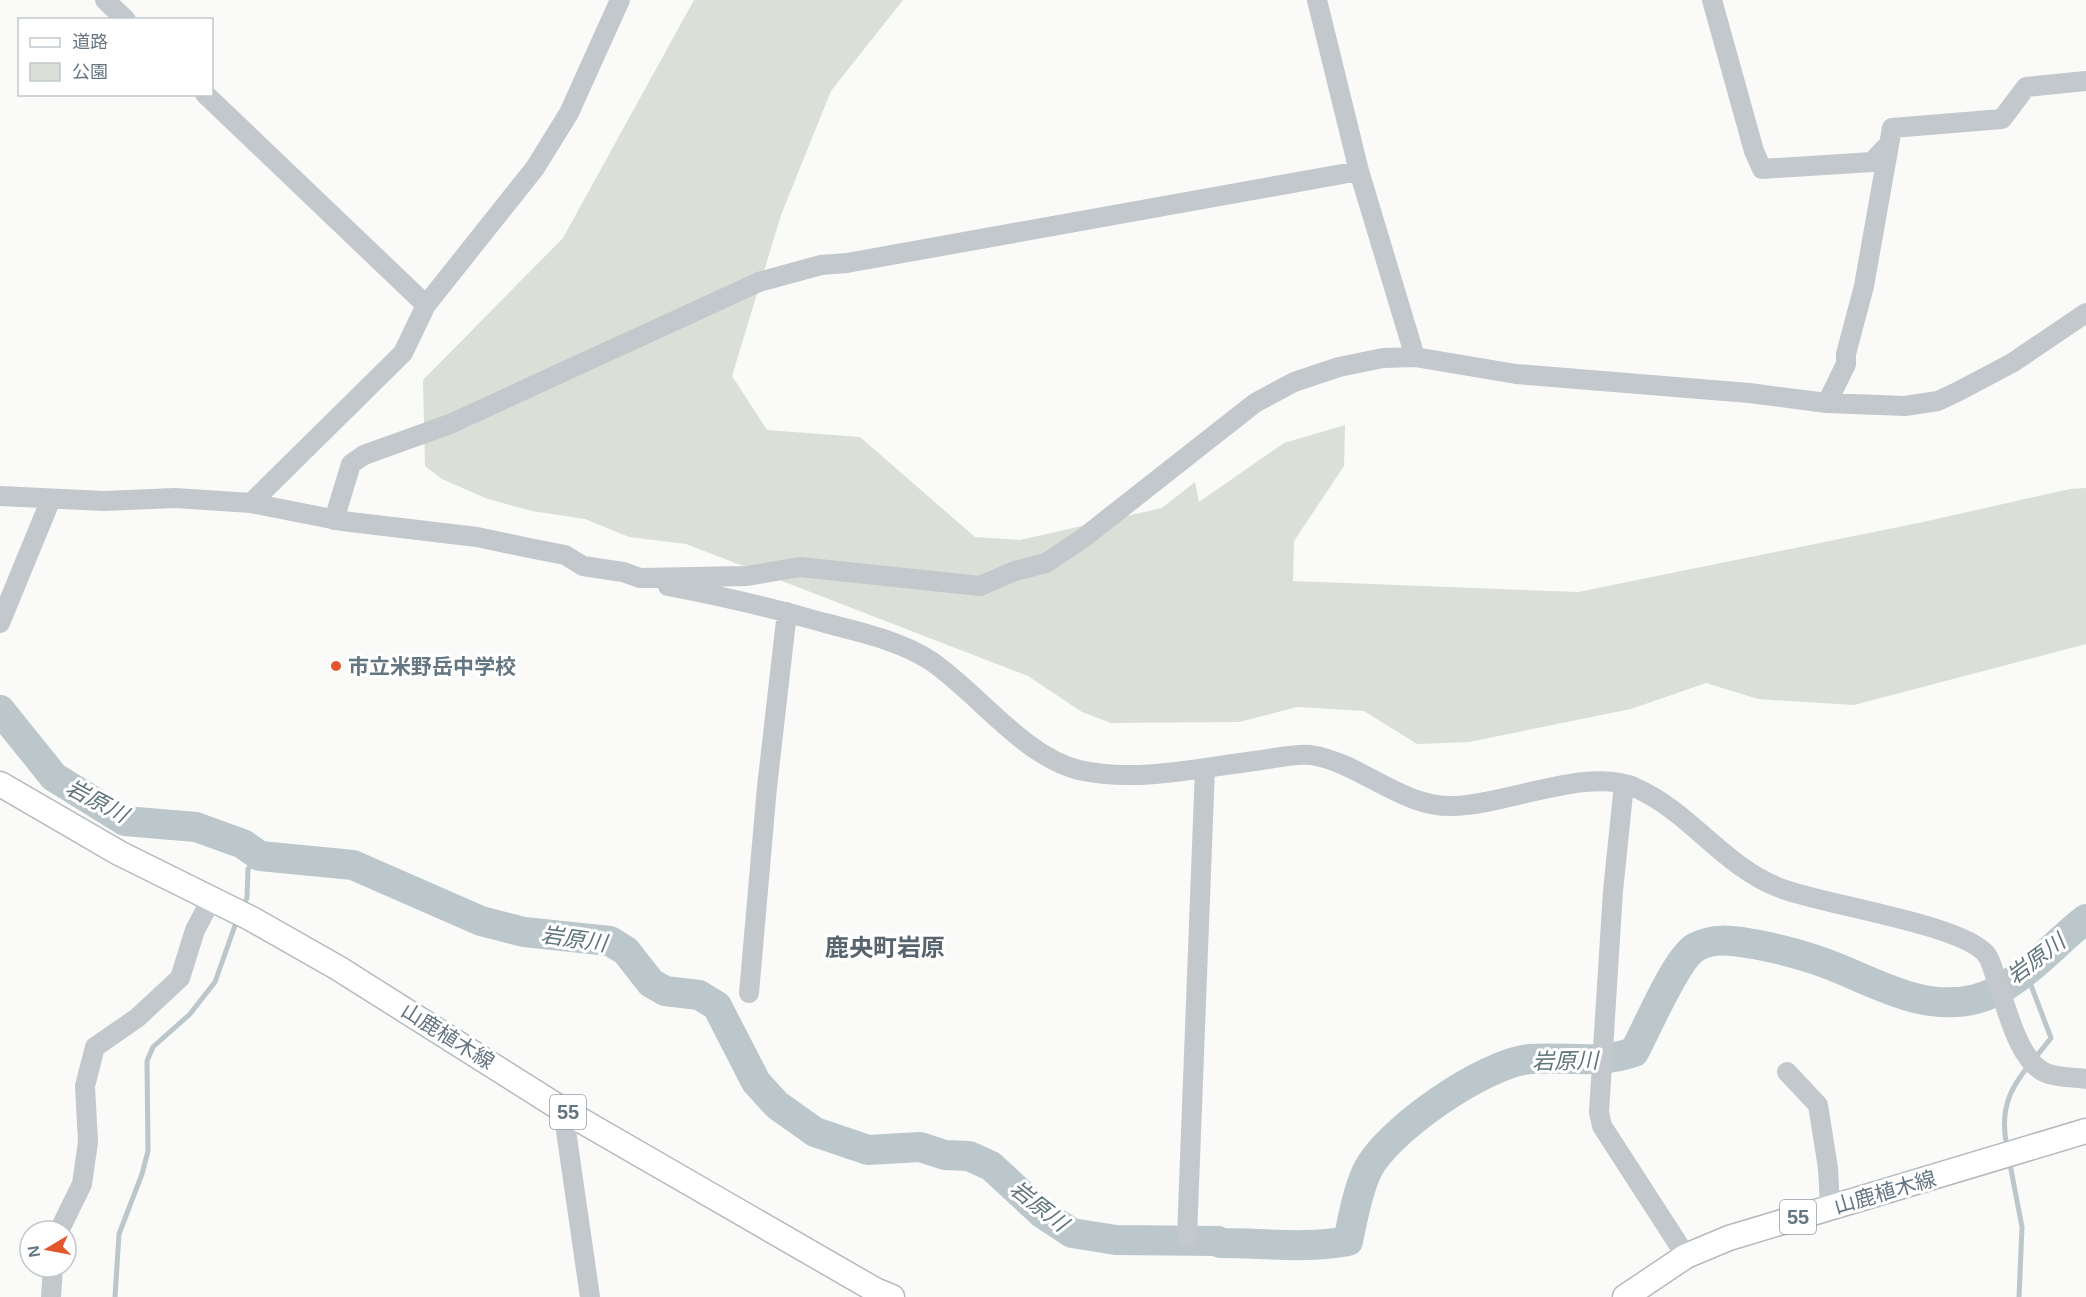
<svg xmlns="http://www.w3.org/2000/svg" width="2086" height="1297" viewBox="0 0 2086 1297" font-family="Arial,'Noto Sans JP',sans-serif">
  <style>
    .green { fill: #dadfd7 }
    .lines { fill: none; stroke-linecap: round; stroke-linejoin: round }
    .stream { stroke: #bbc7cb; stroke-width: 5 }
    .river { stroke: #bbc7cb; stroke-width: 30 }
    .major-casing { stroke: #b5babe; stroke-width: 27 }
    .minor { stroke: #c3c8cc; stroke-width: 20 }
    .major { stroke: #fff; stroke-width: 24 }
    .poi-dot { fill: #e4572e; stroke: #fff; stroke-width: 2 }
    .labels { text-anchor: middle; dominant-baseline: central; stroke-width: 6; stroke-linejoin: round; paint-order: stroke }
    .shield { fill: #fff; stroke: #939fa8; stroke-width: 1.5 }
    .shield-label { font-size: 20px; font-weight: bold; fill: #657683 }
    .poi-label { font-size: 21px; font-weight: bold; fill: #657683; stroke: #fff; text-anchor: start }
    .street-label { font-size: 21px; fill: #657683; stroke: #fff }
    .water-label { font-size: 22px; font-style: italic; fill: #60757c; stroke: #fff }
    .quarter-label { font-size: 24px; font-weight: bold; fill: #57646e; stroke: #fff }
  </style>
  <rect width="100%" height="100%" fill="#fafaf8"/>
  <path class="green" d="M 694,0 L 903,0 L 831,91 L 781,215 L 732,376 L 767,430 L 860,437 L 975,537 L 1020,540 L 1162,508 L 1195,482 L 1199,502 L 1284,443 L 1345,425 L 1344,466 L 1294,541 L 1293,581 L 1578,592 L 1923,522 L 2070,489 L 2086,488 L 2086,644 L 1854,705 L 1758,699 L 1706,683 L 1631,709 L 1469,742 L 1417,744 L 1364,711 L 1297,707 L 1239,722 L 1111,723 L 1082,712 L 1028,676 L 686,544 L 629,537 L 585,519 L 532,511 L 488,499 L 442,479 L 425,466 L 423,380 L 563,238 Z"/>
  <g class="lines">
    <path class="stream" d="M 243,906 L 247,898 L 248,869 L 260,856
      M 2007,1147 C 1996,1095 2021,1077 2051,1038 L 2026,972
      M 2009,1159 L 2022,1227 L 2019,1297
      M 115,1297 L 119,1234 L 142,1174 L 148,1151 L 147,1061 L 153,1047 L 190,1014 L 215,982 L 238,917"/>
    <path class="river" d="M 0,710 L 54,777 L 125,821 L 196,827 L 243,844 L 260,856 L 353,865 L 481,921 L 524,932 L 610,941 L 626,951 L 651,983 L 665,991 L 699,995 L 717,1006 L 756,1082 L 777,1105 L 815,1132 L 868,1150 L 920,1147 L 945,1155 L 969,1156 L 991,1166 L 1043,1214 L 1072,1233 L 1116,1240 L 1218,1241 L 1220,1243 C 1263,1243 1306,1249 1348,1241 C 1353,1218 1357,1193 1367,1171 C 1387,1130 1485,1063 1530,1059 C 1568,1056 1596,1065 1634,1052 C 1647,1029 1676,958 1696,947 C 1715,937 1734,941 1754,944 C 1786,950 1815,958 1845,971 C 1887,989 1929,1011 1976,999 C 2018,988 2052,945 2086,919"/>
    <defs>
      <path id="major" d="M 0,784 L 119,853 L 250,918 L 338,968 L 563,1110 L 875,1290 L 892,1297
        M 1625,1297 L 1686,1256 L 1729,1238 L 2086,1131"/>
    </defs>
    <use href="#major" class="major-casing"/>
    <path class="minor" d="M 105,0 L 126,20
      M 1317,0 L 1359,171 L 1415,357
      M 1712,0 L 1754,151 L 1762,169 L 1872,162 L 1888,145
      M 205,94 L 426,305
      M 1827,403 L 1846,364 L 1846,354 L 1864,286 L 1892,128 L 2002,119 L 2026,87 L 2086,81
      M 0,496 L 104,501 L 175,498 L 251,503 L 342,521 L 477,537 L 529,548 L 565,555 L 583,566 L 623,572 L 640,578 L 747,576 L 800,567 L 980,586 L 1015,571 L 1046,563 L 1082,539 L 1255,403 L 1294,382 L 1339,367 L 1383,358 L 1415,357 L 1516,374 L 1749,393 L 1827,403 L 1905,406 L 1938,401 L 1957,392 L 2012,363 L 2086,313
      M 251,503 L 403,353 L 426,305 L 535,168 L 569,113 L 620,0
      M 334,520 L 351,464 L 364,455 L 450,424 L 759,282 L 821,265 L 847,263 L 1359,171
      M 668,586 C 721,596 773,608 825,623 C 860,632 901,641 931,661 C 978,693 1023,756 1079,770 C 1136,783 1199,768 1255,761 C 1273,759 1294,753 1311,755 C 1361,763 1402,808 1454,806 C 1505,805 1589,766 1636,788 C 1690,812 1724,867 1780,888 C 1824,905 1961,924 1986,954 C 1992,961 1994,975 1998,984 C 2007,1009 2019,1062 2046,1073 C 2058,1078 2074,1077 2086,1079
      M 0,623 L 51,499
      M 1624,784 L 1613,891 L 1599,1112 L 1602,1126 L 1686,1256
      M 749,993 L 767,787 L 787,612
      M 1787,1072 L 1818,1105 L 1828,1168 L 1830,1207
      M 563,1110 L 590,1297
      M 59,1231 L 82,1184 L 88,1142 L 85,1086 L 95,1047 L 137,1018 L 180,978 L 195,930 L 211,900
      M 1187,1237 L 1205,768
      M 51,1297 L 53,1267"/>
    <use href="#major" class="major"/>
  </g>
  <circle class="poi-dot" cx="336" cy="666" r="6"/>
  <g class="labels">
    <g class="shield">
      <rect x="550" y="1095" width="36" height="34" rx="4.5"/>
      <rect x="1780" y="1200" width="36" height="34" rx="4.5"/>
    </g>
    <g class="shield-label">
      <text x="568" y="1112">55</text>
      <text x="1798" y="1217">55</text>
    </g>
    <g class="poi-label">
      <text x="348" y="666">市立米野岳中学校</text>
    </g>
    <g class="street-label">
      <text transform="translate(448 1036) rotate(32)">山鹿植木線</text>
      <text transform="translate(1885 1192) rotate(-16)">山鹿植木線</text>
    </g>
    <g class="water-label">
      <text transform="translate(97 801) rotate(28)">岩原川</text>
      <text transform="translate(574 939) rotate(8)">岩原川</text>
      <text transform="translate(2036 959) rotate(-37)">岩原川</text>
      <text transform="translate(1565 1061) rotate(-1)">岩原川</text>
      <text transform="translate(1039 1206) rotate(38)">岩原川</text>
    </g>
    <g class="quarter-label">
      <text x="885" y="947">鹿央町岩原</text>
    </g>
  </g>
  <rect x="18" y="18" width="195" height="78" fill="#ffffff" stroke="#c1c8cd" stroke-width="1.5"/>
  <rect x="30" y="38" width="30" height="9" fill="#ffffff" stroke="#c1c8cd" stroke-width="1.5"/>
  <text x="72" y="48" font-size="18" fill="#657683">道路</text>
  <rect x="30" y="63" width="30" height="18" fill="#dadfd7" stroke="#c1c8cd" stroke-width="1.5"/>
  <text x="72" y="78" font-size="18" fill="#657683">公園</text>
  <g transform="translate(48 1249) rotate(260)"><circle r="28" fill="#ffffff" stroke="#c1c8cd" stroke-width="1.5"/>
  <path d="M0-4.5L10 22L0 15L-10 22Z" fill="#e4572e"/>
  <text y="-9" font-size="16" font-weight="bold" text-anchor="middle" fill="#657683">N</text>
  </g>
</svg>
